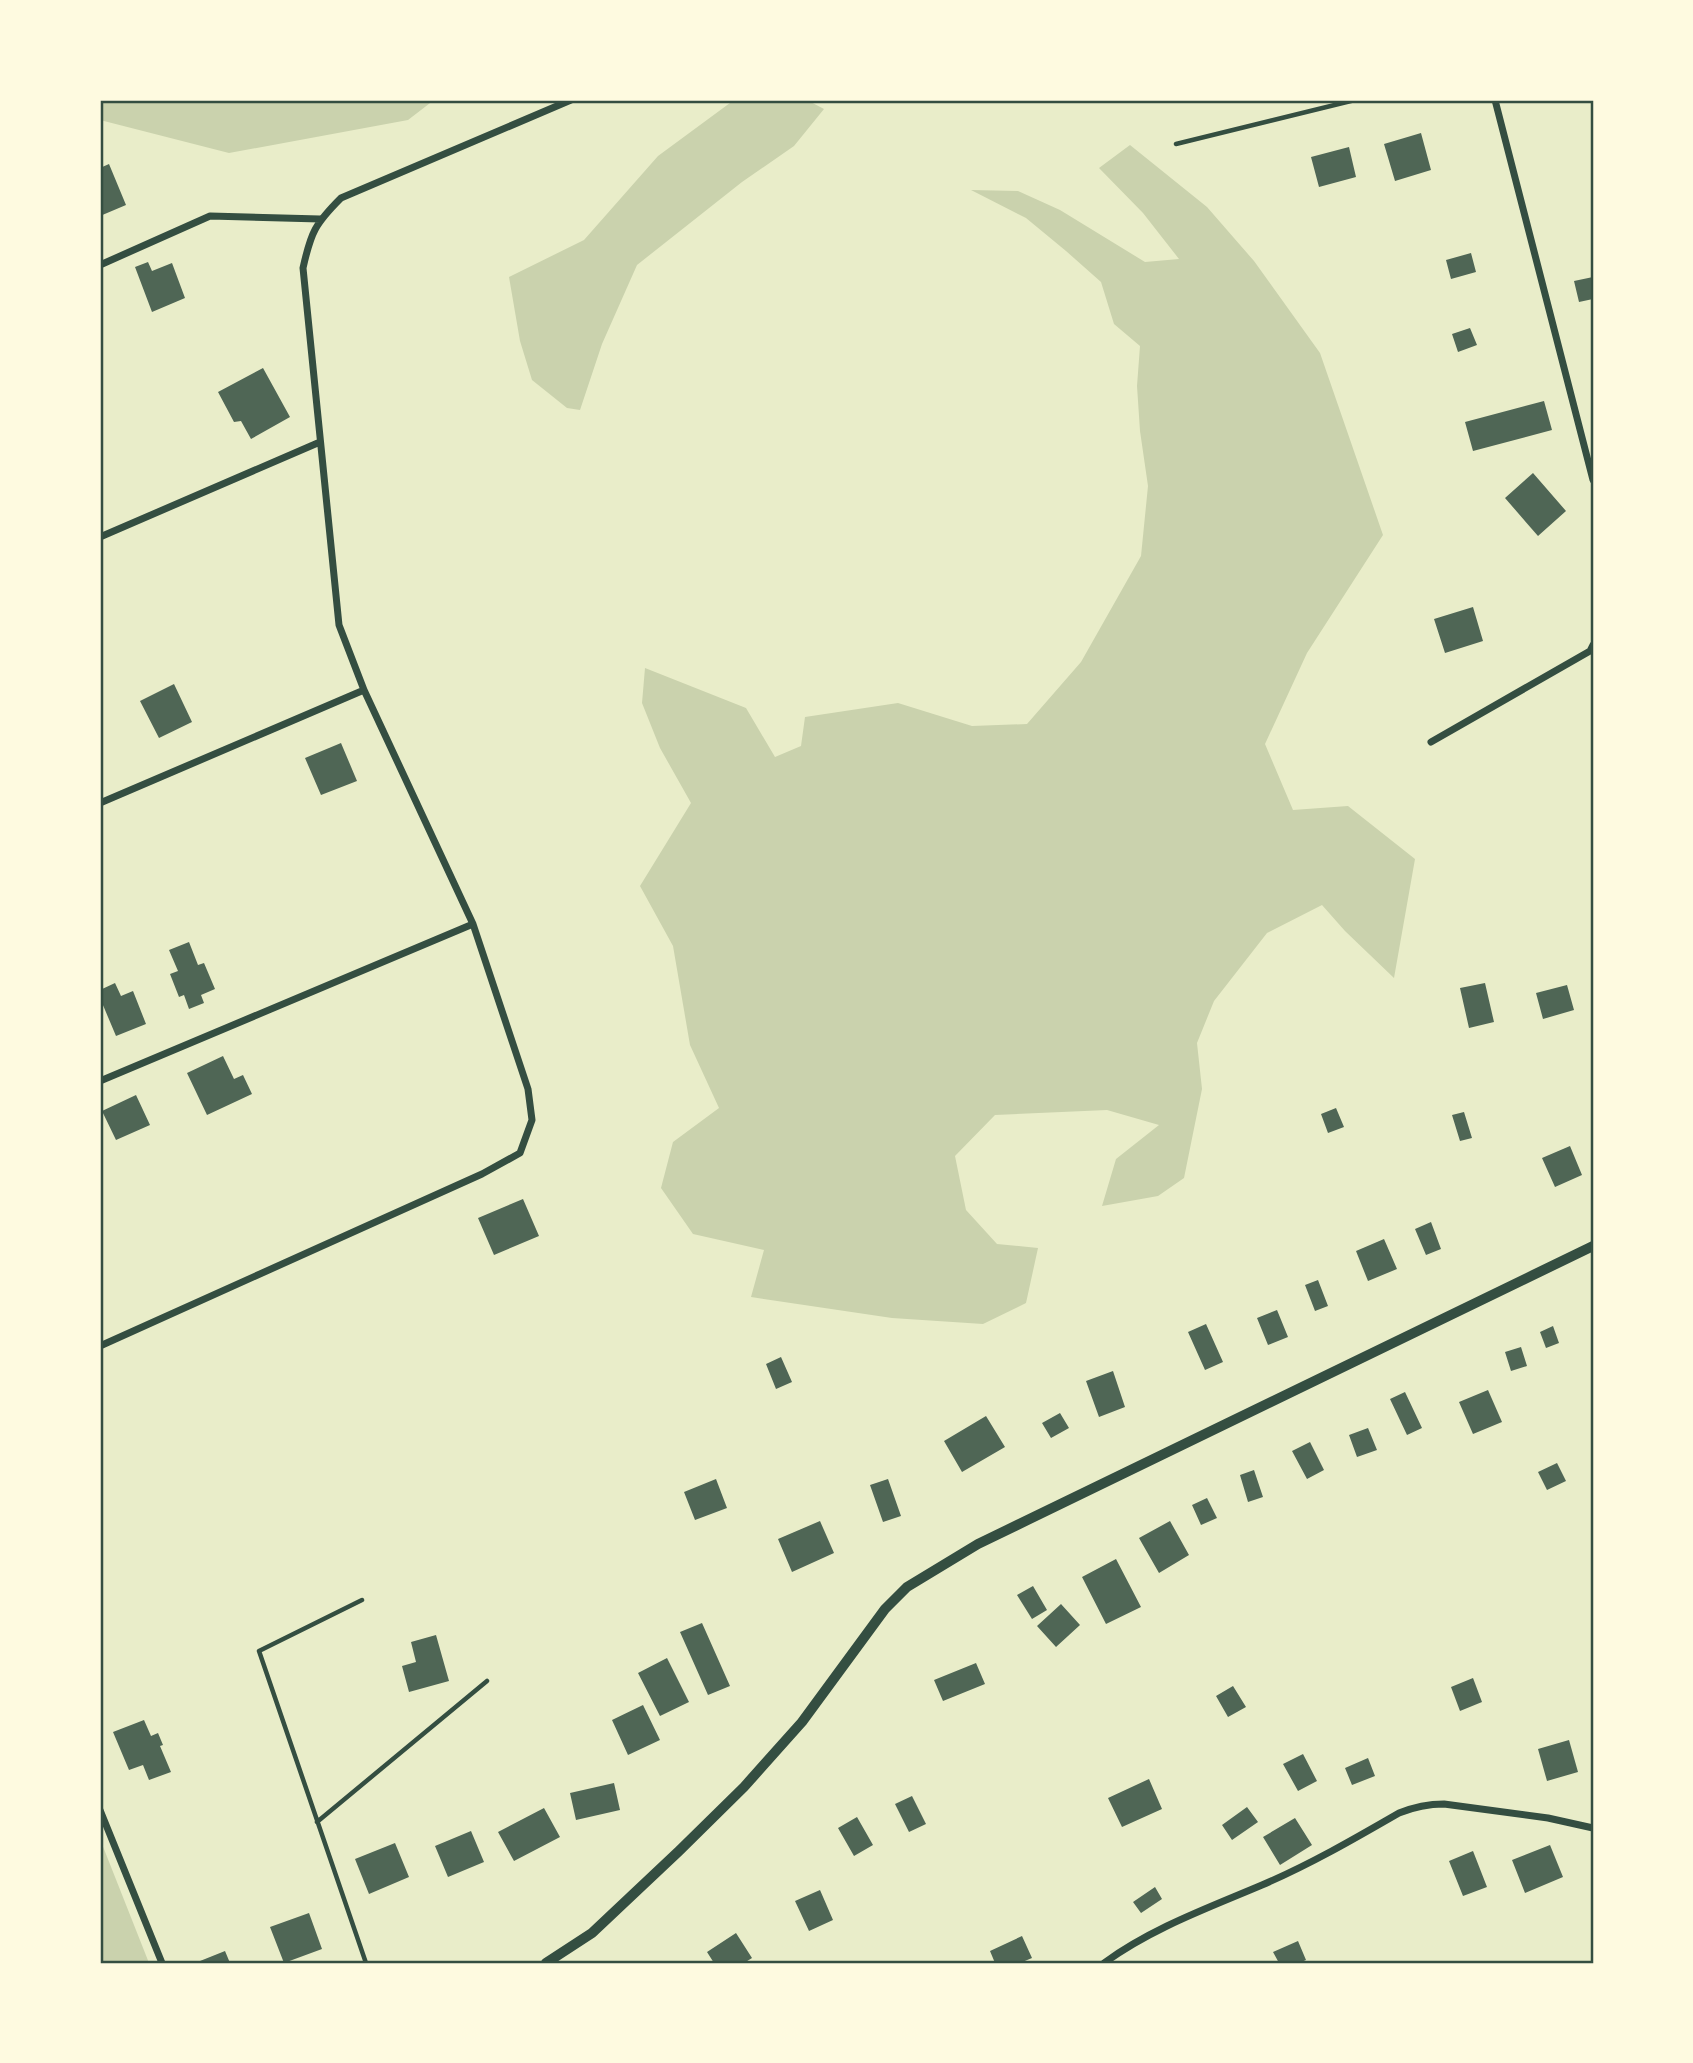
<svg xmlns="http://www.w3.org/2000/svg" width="1693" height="2063" viewBox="0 0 1693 2063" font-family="'Sofia Sans Condensed',sans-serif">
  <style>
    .green { fill: #cad2ad }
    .building { fill: #4f6655 }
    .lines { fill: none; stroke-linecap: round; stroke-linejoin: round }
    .service { stroke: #344e41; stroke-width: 4.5 }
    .minor { stroke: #344e41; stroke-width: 7 }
    .tertiary { stroke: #344e41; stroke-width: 10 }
    .neatline { fill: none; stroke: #344e41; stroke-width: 2.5 }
  </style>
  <rect width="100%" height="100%" fill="#e9edc9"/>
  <path class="green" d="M 100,100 L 434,100 L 408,120 L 229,153 L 100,120 Z
    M 734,100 L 807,100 L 824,109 L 794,146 L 742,182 L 637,265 L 602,344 L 580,410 L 567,408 L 532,380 L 520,341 L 509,277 L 584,240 L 658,156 Z
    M 1130,145 L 1207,207 L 1254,261 L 1320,353 L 1383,535 L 1307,653 L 1265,744 L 1293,810 L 1348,806 L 1415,859 L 1394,978 L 1345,931 L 1322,905 L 1267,933 L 1214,1001 L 1197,1043 L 1202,1089 L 1184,1178 L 1158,1196 L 1102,1206 L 1116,1159 L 1159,1125 L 1107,1110 L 995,1115 L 955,1156 L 966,1210 L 997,1244 L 1038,1248 L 1026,1303 L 983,1324 L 892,1318 L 751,1297 L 764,1250 L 693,1234 L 661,1188 L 673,1142 L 719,1108 L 690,1045 L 673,946 L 640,886 L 691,803 L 660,748 L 642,703 L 645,668 L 746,708 L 775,757 L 801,746 L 805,717 L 898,703 L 972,726 L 1027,724 L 1081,662 L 1141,556 L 1148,486 L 1140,431 L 1137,386 L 1140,346 L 1114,324 L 1101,282 L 1066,251 L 1026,218 L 971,190 L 1018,191 L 1060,210 L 1145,262 L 1179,259 L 1143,213 L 1099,168 Z
    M 100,1839 L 149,1963 L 100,1963 Z"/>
  <path class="building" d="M 1421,133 L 1431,170 L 1395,181 L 1384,144 Z
    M 1349,147 L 1356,177 L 1319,187 L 1311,157 Z
    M 109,164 L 126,205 L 100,216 L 100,168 Z
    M 1471,253 L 1476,272 L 1451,279 L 1446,260 Z
    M 148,262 L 152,271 L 172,263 L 185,298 L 152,312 L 135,267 Z
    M 1593,277 L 1593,299 L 1579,302 L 1574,281 Z
    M 1470,328 L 1477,345 L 1458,352 L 1452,334 Z
    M 263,368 L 290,417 L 251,439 L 241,421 L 234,422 L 218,392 Z
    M 1544,401 L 1552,430 L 1473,451 L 1465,422 Z
    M 1533,473 L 1566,511 L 1538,536 L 1505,498 Z
    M 1473,607 L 1483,641 L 1445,653 L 1434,619 Z
    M 174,684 L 192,722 L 159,738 L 140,701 Z
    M 341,743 L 357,781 L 321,795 L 305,758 Z
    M 189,942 L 198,965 L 204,963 L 215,989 L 201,995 L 204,1003 L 189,1009 L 184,995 L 179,997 L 170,974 L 178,971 L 169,950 Z
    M 115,983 L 121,996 L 133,991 L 146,1024 L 116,1036 L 100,998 L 100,990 Z
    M 1485,983 L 1494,1022 L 1469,1028 L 1460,988 Z
    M 1567,985 L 1574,1010 L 1543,1019 L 1536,993 Z
    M 223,1056 L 234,1079 L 243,1075 L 252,1094 L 207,1115 L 187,1073 Z
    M 136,1095 L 150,1125 L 116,1140 L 102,1111 Z
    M 1336,1108 L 1344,1127 L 1328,1133 L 1321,1114 Z
    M 1464,1112 L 1472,1138 L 1460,1141 L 1452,1115 Z
    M 1570,1146 L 1582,1175 L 1555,1187 L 1542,1158 Z
    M 523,1199 L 539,1236 L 494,1255 L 478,1218 Z
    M 1431,1222 L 1441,1249 L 1426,1255 L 1415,1229 Z
    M 1384,1239 L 1397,1269 L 1368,1281 L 1356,1251 Z
    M 1318,1280 L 1328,1306 L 1315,1311 L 1305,1285 Z
    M 1277,1310 L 1288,1337 L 1268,1345 L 1257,1318 Z
    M 1206,1324 L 1223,1362 L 1205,1370 L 1188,1332 Z
    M 1553,1326 L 1559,1343 L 1546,1348 L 1540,1332 Z
    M 1521,1347 L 1527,1366 L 1511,1371 L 1505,1352 Z
    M 781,1357 L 792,1382 L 776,1389 L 766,1364 Z
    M 1113,1371 L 1125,1407 L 1099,1417 L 1086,1381 Z
    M 1488,1390 L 1502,1422 L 1473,1434 L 1459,1402 Z
    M 1405,1392 L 1422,1428 L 1407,1435 L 1390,1399 Z
    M 1060,1413 L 1069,1428 L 1051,1438 L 1042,1423 Z
    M 986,1416 L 1005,1447 L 962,1472 L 944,1441 Z
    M 1368,1428 L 1377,1450 L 1357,1457 L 1349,1435 Z
    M 1310,1442 L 1324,1470 L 1307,1479 L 1292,1451 Z
    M 1557,1463 L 1566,1481 L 1547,1490 L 1538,1472 Z
    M 1254,1470 L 1263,1497 L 1248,1502 L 1240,1475 Z
    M 716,1479 L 727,1508 L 695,1520 L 684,1492 Z
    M 888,1479 L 901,1516 L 883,1522 L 870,1485 Z
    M 1207,1498 L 1217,1518 L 1201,1525 L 1192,1505 Z
    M 820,1521 L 834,1553 L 792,1572 L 778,1539 Z
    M 1170,1521 L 1189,1555 L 1159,1573 L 1139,1538 Z
    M 1116,1559 L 1141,1607 L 1106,1624 L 1082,1577 Z
    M 1033,1586 L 1047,1610 L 1032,1619 L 1017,1595 Z
    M 1061,1604 L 1080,1625 L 1056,1647 L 1037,1626 Z
    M 702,1623 L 730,1686 L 708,1695 L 680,1632 Z
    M 436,1635 L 449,1681 L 409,1692 L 402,1666 L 416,1662 L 411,1642 Z
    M 667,1658 L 689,1702 L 660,1716 L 638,1673 Z
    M 976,1663 L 985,1684 L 943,1701 L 934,1680 Z
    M 1473,1678 L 1482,1702 L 1460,1711 L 1451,1687 Z
    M 1233,1686 L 1246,1707 L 1228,1717 L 1216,1696 Z
    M 643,1705 L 660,1740 L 628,1755 L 612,1720 Z
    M 144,1720 L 151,1736 L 158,1733 L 163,1745 L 160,1746 L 171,1772 L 149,1780 L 143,1765 L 129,1770 L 113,1732 Z
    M 1569,1740 L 1578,1772 L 1547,1781 L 1538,1749 Z
    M 1303,1754 L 1317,1781 L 1298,1791 L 1283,1764 Z
    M 1368,1758 L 1375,1776 L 1352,1785 L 1345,1768 Z
    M 1149,1779 L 1162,1809 L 1122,1827 L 1108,1798 Z
    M 614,1783 L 620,1810 L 576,1820 L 570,1793 Z
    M 912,1796 L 926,1824 L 909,1832 L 895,1804 Z
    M 1247,1807 L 1258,1822 L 1232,1840 L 1222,1825 Z
    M 544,1808 L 560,1837 L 514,1861 L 498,1832 Z
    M 857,1817 L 873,1845 L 854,1856 L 838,1828 Z
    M 1295,1818 L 1312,1845 L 1280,1865 L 1263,1837 Z
    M 471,1831 L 484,1862 L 448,1877 L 435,1846 Z
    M 395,1843 L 409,1877 L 369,1894 L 355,1859 Z
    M 1550,1845 L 1563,1877 L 1525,1893 L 1512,1860 Z
    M 1473,1851 L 1487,1887 L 1463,1896 L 1449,1861 Z
    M 1155,1887 L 1162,1899 L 1141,1913 L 1133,1902 Z
    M 820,1890 L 833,1920 L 809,1931 L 795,1901 Z
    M 309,1913 L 322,1949 L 284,1963 L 270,1927 Z
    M 736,1933 L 752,1958 L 744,1963 L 714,1963 L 707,1952 Z
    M 1022,1936 L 1032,1958 L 1020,1963 L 995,1963 L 990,1951 Z
    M 1298,1941 L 1306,1960 L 1299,1963 L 1279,1963 L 1273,1952 Z
    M 225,1951 L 230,1963 L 195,1963 Z"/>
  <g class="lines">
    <path class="service" d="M 1176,144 L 1355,100
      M 362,1600 L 259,1651 L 366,1963
      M 317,1822 L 487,1681"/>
    <path class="minor" d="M 1495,100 L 1593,480
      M 100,265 L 210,216 L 320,219
      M 100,537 L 320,442
      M 1431,742 L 1590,651 L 1593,645
      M 100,803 L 364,690
      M 100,1081 L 473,924
      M 100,1346 L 482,1174 L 520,1153 L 532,1120 L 528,1089 L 473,924 L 364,690 L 339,625 L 303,268 C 311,232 315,224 341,198 L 571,100
      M 100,1810 L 162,1963
      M 1104,1963 C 1152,1928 1208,1908 1262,1885 C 1309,1865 1354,1839 1399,1813 C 1414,1807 1427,1804 1444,1804 L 1548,1818 L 1593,1828"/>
    <path class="tertiary" d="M 546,1963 L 592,1933 L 679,1851 L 744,1787 L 802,1722 L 885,1609 L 907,1587 L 978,1544 L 1593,1246"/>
  </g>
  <rect width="1693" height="2063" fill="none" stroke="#fefae0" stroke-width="203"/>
  <rect x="102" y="102" width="1490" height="1860" class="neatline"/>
</svg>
